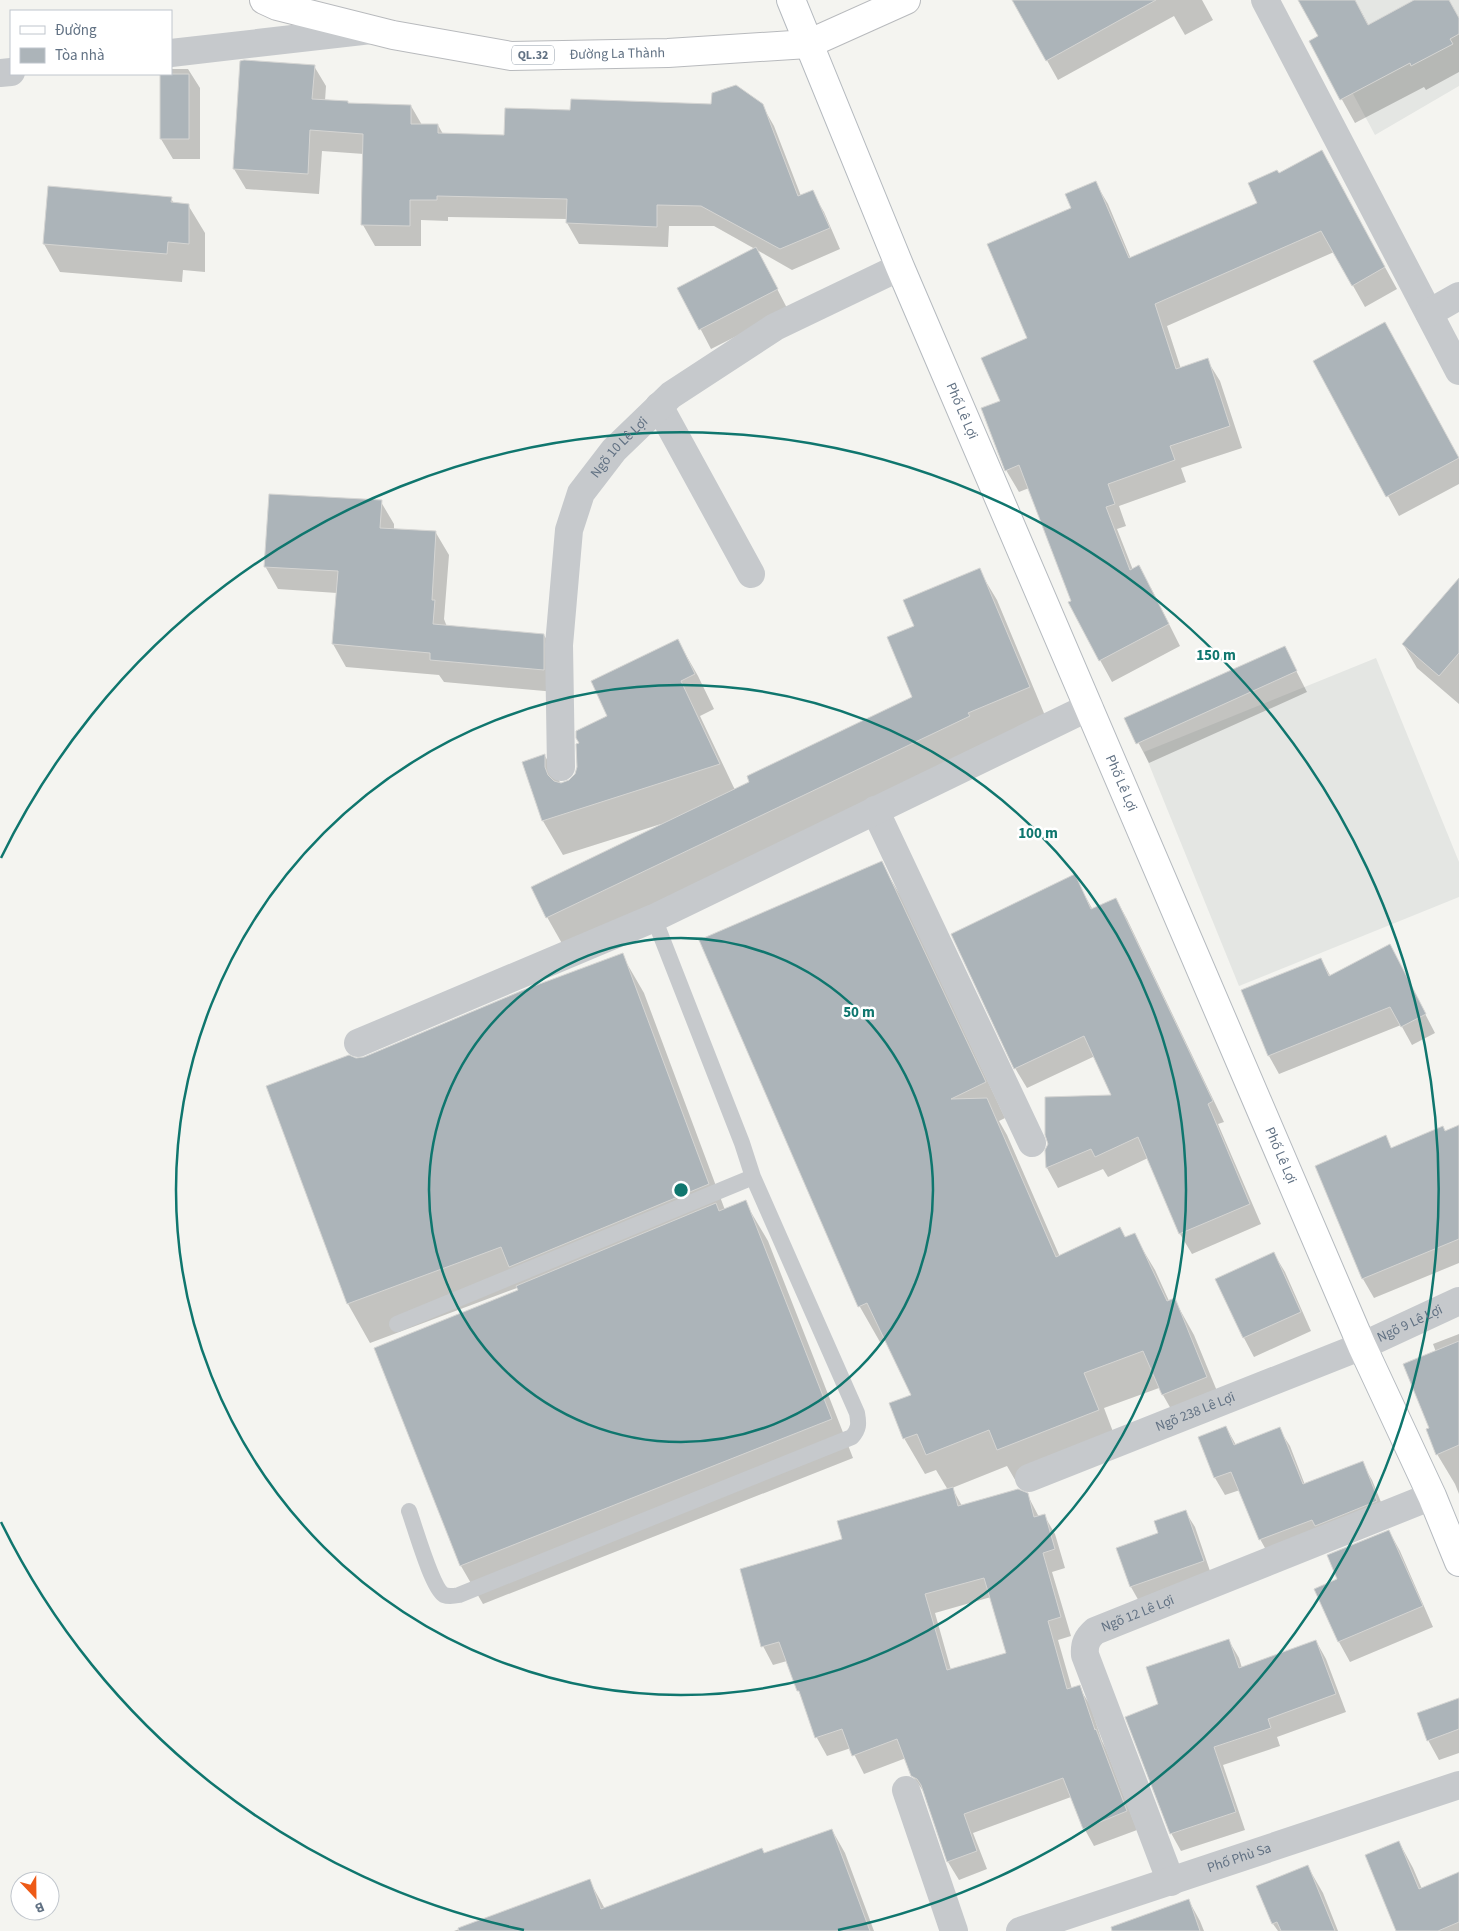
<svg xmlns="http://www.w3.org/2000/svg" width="1459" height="1931" viewBox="0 0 1459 1931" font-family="'Source Sans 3',sans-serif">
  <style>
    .built { fill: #e4e6e3 }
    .shadow { fill: #0003; fill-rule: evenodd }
    .building { fill: #acb4b9; stroke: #d5d5d3; fill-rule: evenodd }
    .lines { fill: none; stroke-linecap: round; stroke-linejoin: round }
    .secondary-casing { stroke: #b5babf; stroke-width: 30 }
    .highway-casing { stroke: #b8babd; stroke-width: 30 }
    .lane { stroke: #c6c9cc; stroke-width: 16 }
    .street { stroke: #c6c9cc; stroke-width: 28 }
    .secondary { stroke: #fff; stroke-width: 28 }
    .highway { stroke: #fff; stroke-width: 28 }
    .ring { fill: none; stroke: #0f766e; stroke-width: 2.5 }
    .labels { text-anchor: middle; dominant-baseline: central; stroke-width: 5; stroke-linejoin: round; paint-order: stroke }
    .shield { fill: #fff; stroke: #909ca8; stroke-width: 1 }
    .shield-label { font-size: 12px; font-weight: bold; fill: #617183 }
    .street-label { font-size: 14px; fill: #617183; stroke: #fff }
    .centre { fill: #0f766e; stroke: #fff; stroke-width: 2.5 }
    .ring-label { font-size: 15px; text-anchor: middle; font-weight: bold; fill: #0f766e; stroke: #fff; stroke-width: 5; stroke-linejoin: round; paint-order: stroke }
  </style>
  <rect width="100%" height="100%" fill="#f4f4f0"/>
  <path class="built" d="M 1303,0 L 1459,0 L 1459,86 L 1375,135 Z
    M 1376,658 L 1459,862 L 1459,897 L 1239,986 L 1144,752 Z"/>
  <path class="shadow" d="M 1013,0 L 1202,0 L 1213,20 L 1185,35 L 1174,16 L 1058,80 Z
    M 1300,0 L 1355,0 L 1369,26 L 1416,0 L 1448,0 L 1459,19 L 1459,72 L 1426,90 L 1424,87 L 1355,123 L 1310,42 L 1319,37 Z
    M 314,66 L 326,86 L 325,101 L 349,105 L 411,106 L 422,125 L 438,125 L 443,134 L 505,136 L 572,112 L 712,105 L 762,105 L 774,126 L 801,196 L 812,192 L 824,212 L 840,249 L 792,270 L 757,250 L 788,310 L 711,349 L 679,288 L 755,249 L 714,226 L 669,226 L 668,247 L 579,244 L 567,223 L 567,219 L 448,217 L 448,221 L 421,220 L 421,246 L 375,246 L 363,225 L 364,154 L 322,151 L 319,194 L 246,189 L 234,169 Z
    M 171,69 L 188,69 L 200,88 L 200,159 L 173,159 L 161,139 L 161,74 L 171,74 Z
    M 1333,173 L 1397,289 L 1365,307 L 1334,252 L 1167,326 L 1181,369 L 1207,360 L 1220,381 L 1242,448 L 1181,468 L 1186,482 L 1119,506 L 1126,526 L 1117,529 L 1133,570 L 1151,588 L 1180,646 L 1112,682 L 1100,660 L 1072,602 L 1029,488 L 1019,492 L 1006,470 L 1001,402 L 1028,339 L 1073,209 L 1095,182 L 1108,204 L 1131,259 L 1258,203 L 1278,175 Z
    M 171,198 L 174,204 L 188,205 L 205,233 L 205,272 L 183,270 L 182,282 L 60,272 L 44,244 Z
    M 1396,343 L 1459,459 L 1459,484 L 1399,516 L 1388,496 Z
    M 381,502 L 394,524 L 394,530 L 436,533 L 449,555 L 444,619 L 447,627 L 544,635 L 557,658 L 556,692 L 444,682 L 439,675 L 346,667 L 333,644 L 337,593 L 278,589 L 265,566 Z
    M 979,570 L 997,600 L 1046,718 L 564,947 L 547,917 L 662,825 L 661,824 L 563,855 L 543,821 L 545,756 L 561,784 L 570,781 L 576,775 L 609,716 L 678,641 L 698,676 L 714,709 L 700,716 L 735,790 L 913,698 L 916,627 Z
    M 1459,580 L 1459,704 L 1417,668 L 1403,644 Z
    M 1284,647 L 1307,692 L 1149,763 L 1126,719 Z
    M 881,863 L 902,898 L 1005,1118 L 999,1121 L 1007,1135 L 1060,1257 L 1134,1235 L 1155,1270 L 1169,1301 L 1174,1299 L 1194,1335 L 1226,1413 L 1183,1430 L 1159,1388 L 1104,1408 L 1118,1445 L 1018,1485 L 1007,1466 L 952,1488 L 962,1506 L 1027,1494 L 1039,1517 L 1044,1515 L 1055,1534 L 1065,1568 L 1052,1572 L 1071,1636 L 1058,1640 L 1072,1689 L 1079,1687 L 1090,1705 L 1102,1741 L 1106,1749 L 1137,1830 L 1094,1846 L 1084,1828 L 1071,1797 L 973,1833 L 987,1869 L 959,1880 L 948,1862 L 926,1795 L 912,1775 L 906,1758 L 864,1774 L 851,1748 L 827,1756 L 817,1738 L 787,1661 L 773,1665 L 763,1646 L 844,1540 L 948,1490 L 936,1470 L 925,1474 L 904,1438 L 912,1396 L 886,1340 L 880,1342 L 860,1307 L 701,940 ZM 991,1597 L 1008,1654 L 951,1670 L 935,1613 Z
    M 1074,876 L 1093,910 L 1116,899 L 1127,919 L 1224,1122 L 1218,1124 L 1261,1224 L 1192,1254 L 1180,1234 L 1148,1158 L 1108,1177 L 1103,1169 L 1058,1188 L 1047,1168 L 1047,1150 L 1113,1097 L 1095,1056 L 1027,1088 L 1015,1068 L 952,934 Z
    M 1390,946 L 1435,1033 L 1412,1045 L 1401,1025 L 1279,1074 L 1269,1056 L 1243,991 L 1321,959 L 1331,977 Z
    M 622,955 L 644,993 L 725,1210 L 745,1202 L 768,1241 L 853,1458 L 483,1604 L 461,1566 L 520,1291 L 517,1288 L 370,1343 L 348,1304 L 267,1087 L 355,1060 L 364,1059 Z
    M 1459,1126 L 1459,1263 L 1374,1298 L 1363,1279 L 1316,1166 L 1385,1137 L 1392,1149 Z
    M 1274,1254 L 1285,1272 L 1311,1331 L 1254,1357 L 1244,1338 L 1217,1280 Z
    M 1459,1334 L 1459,1494 L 1455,1484 L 1437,1454 L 1431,1428 L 1436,1352 L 1433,1344 Z
    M 1226,1427 L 1236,1445 L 1279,1429 L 1290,1446 L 1305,1485 L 1362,1463 L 1372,1480 L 1385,1512 L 1270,1557 L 1260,1539 L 1240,1490 L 1225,1495 L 1215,1478 L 1199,1438 Z
    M 1185,1511 L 1195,1527 L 1212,1577 L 1140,1603 L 1131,1587 L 1160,1534 Z
    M 1389,1531 L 1400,1551 L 1433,1627 L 1350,1662 L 1339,1642 L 1316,1589 L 1339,1579 Z
    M 1229,1641 L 1239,1658 L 1242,1668 L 1316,1641 L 1326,1659 L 1346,1712 L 1277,1737 L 1280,1746 L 1223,1765 L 1245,1830 L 1181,1851 L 1171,1833 L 1160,1705 Z
    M 1459,1700 L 1459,1753 L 1439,1760 L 1428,1740 Z
    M 832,1830 L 845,1853 L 874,1931 L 454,1931 L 589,1880 L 605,1909 Z
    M 1399,1842 L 1413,1868 L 1422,1889 L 1459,1875 L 1459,1931 L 1397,1931 Z
    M 1308,1867 L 1323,1893 L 1338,1931 L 1278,1931 L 1273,1924 L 1258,1887 Z
    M 1189,1901 L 1200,1921 L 1204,1931 L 1127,1931 Z"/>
  <path class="building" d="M 1012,0 L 1156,0 L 1046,61 Z
    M 1298,0 L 1355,0 L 1368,25 L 1414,0 L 1449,0 L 1459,18 L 1459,34 L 1450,39 L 1453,44 L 1411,66 L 1410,63 L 1340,100 L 1309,41 L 1318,36 Z
    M 244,60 L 315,65 L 312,99 L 348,101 L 348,103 L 411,105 L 411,124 L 438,124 L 438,133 L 504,135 L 505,108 L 570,110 L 571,99 L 711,104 L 712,93 L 736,85 L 763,104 L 798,196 L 813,190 L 830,228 L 780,249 L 701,206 L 657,205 L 657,227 L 566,223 L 567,199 L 437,196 L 437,200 L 410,200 L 410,226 L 361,225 L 363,134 L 310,130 L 308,174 L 233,169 L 240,61 Z
    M 160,74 L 189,74 L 189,139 L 160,139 Z
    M 1322,150 L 1385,267 L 1352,286 L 1321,231 L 1155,304 L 1176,369 L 1208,358 L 1230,426 L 1170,446 L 1175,460 L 1108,484 L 1115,504 L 1106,507 L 1130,570 L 1139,565 L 1169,624 L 1099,661 L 1068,602 L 1071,601 L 1019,465 L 1005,471 L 981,408 L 1000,401 L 981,358 L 1027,338 L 987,244 L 1071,208 L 1065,194 L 1096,181 L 1129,258 L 1257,203 L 1248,183 L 1277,170 L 1279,173 Z
    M 48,186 L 172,197 L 171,202 L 189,204 L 189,244 L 168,242 L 167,254 L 43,244 Z
    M 756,247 L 778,289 L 699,330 L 677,288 Z
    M 1385,322 L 1459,458 L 1386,497 L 1313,361 Z
    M 269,494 L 382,500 L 380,528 L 436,531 L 432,600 L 435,600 L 433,624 L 544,634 L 544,670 L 430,660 L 430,653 L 332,644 L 338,571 L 264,567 Z
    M 980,568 L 1030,687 L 968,713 L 970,716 L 546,918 L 531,887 L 749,782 L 747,776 L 912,697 L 887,637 L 914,626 L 903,600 Z
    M 1459,578 L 1459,653 L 1439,676 L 1402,644 Z
    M 678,639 L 695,674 L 681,681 L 720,764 L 542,821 L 522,762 L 545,754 L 545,767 L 548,775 L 554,781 L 561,783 L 569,780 L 575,774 L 577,767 L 576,744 L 579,743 L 576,738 L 576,731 L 607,716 L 591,681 Z
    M 1285,646 L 1297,671 L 1136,744 L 1124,718 Z
    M 882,861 L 986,1082 L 951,1099 L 987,1098 L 1056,1257 L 1120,1227 L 1125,1237 L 1135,1233 L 1167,1301 L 1175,1298 L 1207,1377 L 1162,1395 L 1143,1351 L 1084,1373 L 1099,1410 L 997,1450 L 989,1430 L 926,1455 L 917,1434 L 903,1439 L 889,1403 L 911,1395 L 867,1303 L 858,1307 L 699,940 Z
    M 1075,874 L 1091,909 L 1116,898 L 1213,1101 L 1208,1104 L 1250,1204 L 1179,1234 L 1138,1137 L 1095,1157 L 1091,1149 L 1046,1168 L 1045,1150 L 1048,1144 L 1045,1135 L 1045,1097 L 1111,1095 L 1084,1036 L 1014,1069 L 951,934 Z
    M 1390,944 L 1426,1014 L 1401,1027 L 1390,1007 L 1268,1056 L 1241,990 L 1321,958 L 1329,976 Z
    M 623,953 L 709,1184 L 509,1267 L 501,1247 L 347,1304 L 266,1086 L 349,1055 L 356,1058 L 364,1057 L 526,989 Z
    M 1459,1125 L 1459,1239 L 1362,1279 L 1315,1166 L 1386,1135 L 1391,1148 L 1443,1126 L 1445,1131 Z
    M 746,1200 L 832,1419 L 460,1566 L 374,1348 L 518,1290 L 516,1286 L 716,1203 L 719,1211 Z
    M 1274,1252 L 1301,1312 L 1243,1338 L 1215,1279 Z
    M 1459,1341 L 1459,1445 L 1436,1455 L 1426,1429 L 1429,1428 L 1403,1364 Z
    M 1226,1426 L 1234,1445 L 1280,1427 L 1303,1484 L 1363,1461 L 1376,1494 L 1374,1494 L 1377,1501 L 1315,1526 L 1312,1520 L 1259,1540 L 1231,1472 L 1214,1478 L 1198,1437 Z
    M 953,1487 L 958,1506 L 1018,1489 L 1028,1493 L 1034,1517 L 1045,1514 L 1055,1549 L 1043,1553 L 1061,1617 L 1048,1621 L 1067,1689 L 1080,1685 L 1095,1730 L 1096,1729 L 1127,1811 L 1083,1829 L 1063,1778 L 964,1814 L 977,1851 L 947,1862 L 921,1785 L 917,1779 L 911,1776 L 897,1739 L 852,1756 L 842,1729 L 815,1738 L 799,1691 L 797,1691 L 779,1642 L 761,1647 L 740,1569 L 842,1539 L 837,1521 ZM 984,1578 L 1006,1653 L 947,1670 L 925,1594 Z
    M 1186,1510 L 1204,1561 L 1130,1587 L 1116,1548 L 1158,1533 L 1154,1521 Z
    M 1389,1530 L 1423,1606 L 1338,1642 L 1314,1589 L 1337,1579 L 1327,1555 Z
    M 1229,1639 L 1239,1668 L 1316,1640 L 1336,1694 L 1268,1719 L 1271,1728 L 1214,1747 L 1236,1812 L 1170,1834 L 1125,1717 L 1158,1704 L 1146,1667 Z
    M 1459,1698 L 1459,1729 L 1427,1741 L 1417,1713 Z
    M 832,1829 L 870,1931 L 459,1931 L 458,1928 L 590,1879 L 601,1909 L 762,1848 L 764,1853 Z
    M 1399,1841 L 1419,1889 L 1459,1872 L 1459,1922 L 1438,1931 L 1396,1931 L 1365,1855 Z
    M 1308,1865 L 1335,1931 L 1281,1931 L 1277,1922 L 1272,1924 L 1256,1886 Z
    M 1189,1899 L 1200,1931 L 1112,1931 L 1111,1927 Z"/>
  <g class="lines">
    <defs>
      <g id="secondary">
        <path id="s5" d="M 791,0 L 900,267 L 1362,1346 L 1432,1496 L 1459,1562"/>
      </g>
      <g id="highway">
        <path id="s6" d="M 264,0 L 277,6 L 393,35 L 511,56 L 668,53 L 808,44 L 906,0"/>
      </g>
    </defs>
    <use href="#secondary" class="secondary-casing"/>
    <use href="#highway" class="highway-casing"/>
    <path class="lane" d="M 397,1324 L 753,1177 L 742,1143 L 654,918
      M 409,1511 C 415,1527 432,1588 444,1595 C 449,1597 454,1596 459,1595 L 852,1437 C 859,1429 859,1424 857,1413 L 753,1177"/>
    <g class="street">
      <path d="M 1265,0 L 1459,371"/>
      <path d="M 171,53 L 371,30"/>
      <path d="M 0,73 L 11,72"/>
      <path d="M 1429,313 L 1459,296"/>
      <path d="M 659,406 L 751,574"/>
      <path id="s1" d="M 561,767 L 559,645 L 569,530 L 581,493 L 614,450 L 671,395 L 775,327 L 900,267"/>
      <path d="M 875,810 L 1032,1143"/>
      <path d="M 358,1043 L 654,918 L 1089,707"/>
      <path id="s2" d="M 1029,1478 L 1362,1346 L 1459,1301"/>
      <path d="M 906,1790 L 954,1931"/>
      <path id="s3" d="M 1171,1882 L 1085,1655 C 1084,1644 1087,1638 1095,1631 L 1432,1496"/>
      <path id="s4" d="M 1020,1931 L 1459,1785"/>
    </g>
    <use href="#secondary" class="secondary"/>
    <use href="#highway" class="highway"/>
  </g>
  <g class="ring">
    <circle cx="681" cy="1190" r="252"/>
    <circle cx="681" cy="1190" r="505"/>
    <path d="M524 1930A757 757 0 0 1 1 1522M1 858A757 757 0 1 1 838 1930"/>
  </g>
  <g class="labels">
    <rect class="shield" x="512" y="45.5" width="42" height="19" rx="4"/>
    <g class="shield-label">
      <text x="533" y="55">QL.32</text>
    </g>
    <g class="street-label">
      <text stroke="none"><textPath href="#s6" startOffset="360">Đường La Thành</textPath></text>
      <text stroke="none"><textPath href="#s5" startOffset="445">Phố Lê Lợi</textPath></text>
      <text stroke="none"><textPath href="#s1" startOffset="336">Ngõ 10 Lê Lợi</textPath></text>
      <text stroke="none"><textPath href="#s5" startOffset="850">Phố Lê Lợi</textPath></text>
      <text stroke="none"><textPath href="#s5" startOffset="1255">Phố Lê Lợi</textPath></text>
      <text stroke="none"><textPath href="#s2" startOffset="411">Ngõ 9 Lê Lợi</textPath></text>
      <text stroke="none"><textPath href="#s2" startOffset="179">Ngõ 238 Lê Lợi</textPath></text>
      <text stroke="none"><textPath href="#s3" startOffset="316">Ngõ 12 Lê Lợi</textPath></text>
      <text stroke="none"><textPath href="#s4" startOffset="231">Phố Phù Sa</textPath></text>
    </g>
  </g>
  <circle cx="681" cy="1190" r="8" class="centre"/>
  <g class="ring-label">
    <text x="1216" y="660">150 m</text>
    <text x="1038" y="838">100 m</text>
    <text x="859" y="1017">50 m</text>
  </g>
  <rect x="10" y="10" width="162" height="65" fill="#ffffff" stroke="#c0c6cd"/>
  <rect x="20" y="26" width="25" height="8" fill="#ffffff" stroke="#c0c6cd"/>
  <text x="55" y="35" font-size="15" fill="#617183">Đường</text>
  <rect x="20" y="48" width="25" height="15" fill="#acb4b9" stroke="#c0c6cd"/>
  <text x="55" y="60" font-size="15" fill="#617183">Tòa nhà</text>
  <g transform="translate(35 1896) rotate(158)"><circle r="24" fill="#ffffff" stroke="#c0c6cd"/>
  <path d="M0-4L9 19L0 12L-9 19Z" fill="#ee5a16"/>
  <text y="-8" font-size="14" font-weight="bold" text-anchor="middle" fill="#617183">B</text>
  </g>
</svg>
